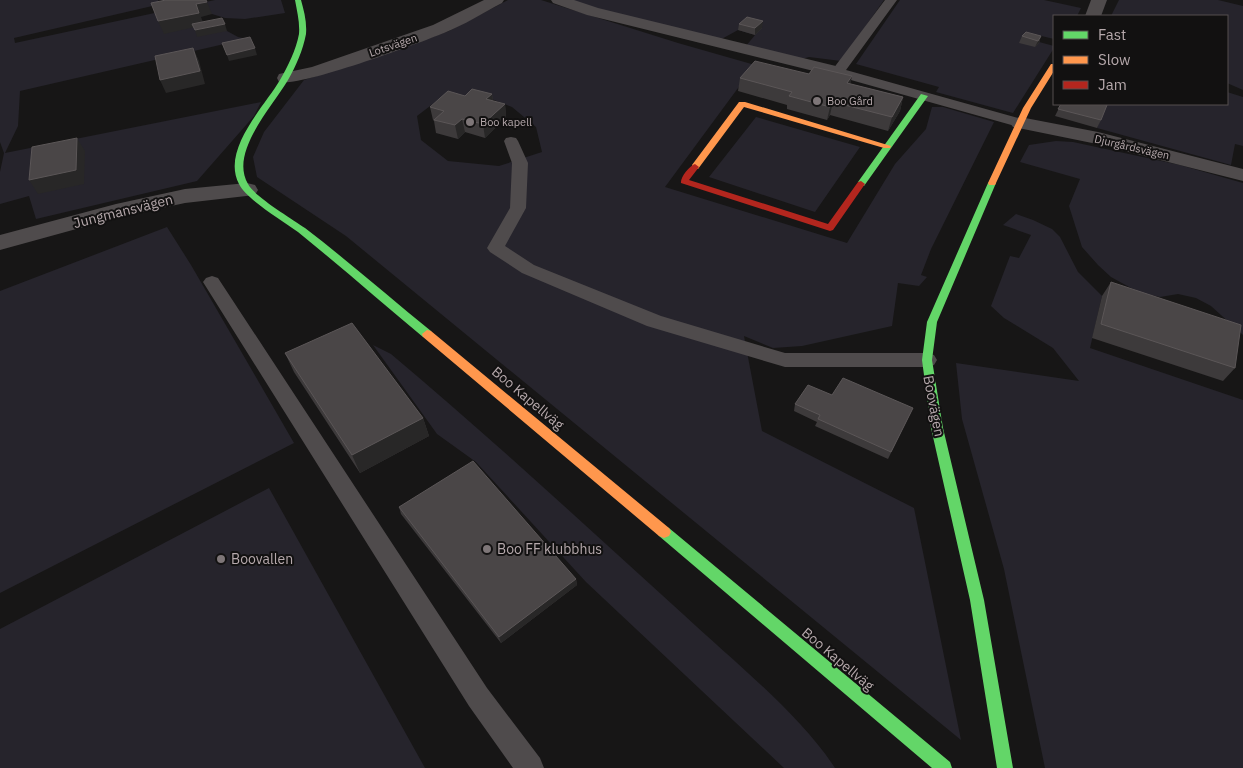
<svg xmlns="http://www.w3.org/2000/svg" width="1243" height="768" viewBox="0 0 1243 768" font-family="'IBM Plex Sans',sans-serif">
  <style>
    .green { fill: #26242c; fill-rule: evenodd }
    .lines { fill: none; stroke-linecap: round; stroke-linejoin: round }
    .lane { fill: #4f4b4c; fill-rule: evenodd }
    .street { fill: #4f4b4c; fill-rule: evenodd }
    .fast { fill: #63d668; fill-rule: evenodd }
    .slow { fill: #ff974d; fill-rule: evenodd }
    .jam { fill: #b3261e; fill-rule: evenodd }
    .wall { fill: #3d3a3b }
    .shaded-wall { fill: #282727 }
    .building { fill: #4a4647; stroke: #5b5657 }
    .poi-dot { fill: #7e7678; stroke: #121111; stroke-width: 2 }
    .labels { text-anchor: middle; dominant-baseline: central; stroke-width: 4; stroke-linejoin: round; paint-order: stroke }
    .far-street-label { font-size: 11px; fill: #b6a9ac; stroke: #121111 }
    .far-poi-label { font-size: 11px; fill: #b6a9ac; stroke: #121111; text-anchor: start }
    .street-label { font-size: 14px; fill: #b6a9ac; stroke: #121111 }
    .poi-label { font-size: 14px; fill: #b6a9ac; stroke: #121111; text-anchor: start }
  </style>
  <rect width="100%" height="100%" fill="#171616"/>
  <path class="green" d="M 0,0 L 158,0 L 161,4 L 14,38 L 15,43 L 215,0 L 281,0 L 285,13 L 245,19 L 225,18 L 212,14 L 156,15 L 227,31 L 238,37 L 246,39 L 20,91 L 18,126 L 5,153 L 261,102 L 254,116 L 197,181 L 36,219 L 29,196 L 0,204 L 0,172 L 4,153 L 0,142 Z
    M 508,0 L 541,0 L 678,43 L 755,65 L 665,187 L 847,243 L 895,164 L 926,129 L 932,107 L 943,107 L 994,122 L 931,249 L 921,275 L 927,277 L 919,286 L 898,283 L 892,326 L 802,346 L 773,348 L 744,336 L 762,431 L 914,508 L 961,740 L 346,236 L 257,177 L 253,157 L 264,132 L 304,80 L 385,54 L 449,31 ZM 481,95 L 512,107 L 536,127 L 542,152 L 499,166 L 448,161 L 421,140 L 417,116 L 438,100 Z
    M 570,0 L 884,0 L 841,61 L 809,57 L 798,60 L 746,46 L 755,35 L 738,30 L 718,41 L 608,13 Z
    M 900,0 L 1044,0 L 1081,8 L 1077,16 L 1054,16 L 1054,39 L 1029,33 L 1028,39 L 1054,46 L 1054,48 L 1013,113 L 936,92 L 939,87 L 856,64 Z
    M 1119,0 L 1218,0 L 1243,6 L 1243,90 L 1227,83 L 1227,16 L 1111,16 Z
    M 1227,92 L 1243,97 L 1243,146 L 1235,144 L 1231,165 L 1097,128 L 1103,112 L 1072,104 L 1227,104 Z
    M 756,117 L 860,147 L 815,212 L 709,177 Z
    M 1056,141 L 1073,142 L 1180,165 L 1243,183 L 1243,335 L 1211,306 L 1196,298 L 1178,294 L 1160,297 L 1146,294 L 1131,288 L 1111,277 L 1098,265 L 1082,247 L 1069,206 L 1080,179 L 1020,162 L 1029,145 Z
    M 1016,214 L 1033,220 L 1052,229 L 1060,237 L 1078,272 L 1102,296 L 1090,348 L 1243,400 L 1243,768 L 1045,768 L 1004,569 L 962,419 L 956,363 L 1079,381 L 1053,348 L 1004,318 L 991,306 L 1010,256 L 1019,258 L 1031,235 L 1003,225 Z
    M 167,227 L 191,265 L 294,443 L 0,593 L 0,291 Z
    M 373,345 L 391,354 C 491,438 587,527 684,615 C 732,660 799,713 835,768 L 784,768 L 586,582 L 476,462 L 437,434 Z
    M 269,488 L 425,768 L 0,768 L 0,629 Z"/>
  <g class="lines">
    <path class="lane" d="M 885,0 L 897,0 L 846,70 L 1025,120 L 1027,123 L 1025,126 L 1015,126 L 833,75 L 831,72 L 833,69 Z
      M 511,137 L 516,138 L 518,141 L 528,163 L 526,208 L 505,246 L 534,265 L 661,316 L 785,353 L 927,353 L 934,355 L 937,360 L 934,365 L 927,367 L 785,367 L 647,326 L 522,273 L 490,252 L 487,248 L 510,208 L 512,163 L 504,141 L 506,138 Z
      M 212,276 L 218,278 L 487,688 L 540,758 L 544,768 L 513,768 L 469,706 L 203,282 L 206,278 Z"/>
    <path class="street" d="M 484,0 L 504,0 L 502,3 C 483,13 464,25 444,33 C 417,44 301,87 279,82 L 277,78 L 279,74 L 312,67 L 433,25 Z
      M 551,0 L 574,0 L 598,8 L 844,68 L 847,72 L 844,76 L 838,77 L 587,15 L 553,3 Z
      M 1091,0 L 1107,0 L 1101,16 L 1085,16 Z
      M 1020,117 L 1098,132 L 1243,169 L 1243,181 L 1097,144 L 1013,127 L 1010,123 L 1013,119 Z
      M 247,183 L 255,185 L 258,190 L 255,195 L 185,203 L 120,217 L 0,250 L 0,235 L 116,204 L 185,189 Z"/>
    <path class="fast" d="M 295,0 L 301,0 C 304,11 307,22 306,34 C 303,50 296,66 288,80 C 273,106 229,152 248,184 C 255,197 291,218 305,228 C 348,261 389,297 431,331 L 432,334 L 431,337 L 423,337 C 381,302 340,266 298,232 C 282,220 247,200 239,184 C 221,150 264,107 280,80 C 288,66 296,50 299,34 C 300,23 297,11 295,0 Z
      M 921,94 L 928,96 L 864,186 L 858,186 L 858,182 Z
      M 992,180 L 996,183 L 937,322 L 932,360 L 943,428 L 984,600 L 1013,768 L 997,768 L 970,600 L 931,428 L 922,360 L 927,322 L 988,183 Z
      M 664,526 L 669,528 L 950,762 L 952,768 L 932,768 L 659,536 L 657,532 L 659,528 Z"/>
    <path class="slow" d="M 1051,64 L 1054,64 L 1054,71 L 1031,108 L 996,183 L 995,185 L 989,185 L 988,183 L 1023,108 Z
      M 739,102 L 745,102 L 891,146 L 890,148 L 884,148 L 744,107 L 698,169 L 692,169 L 692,165 Z
      M 427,330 L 431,331 L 669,528 L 671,532 L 669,536 L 664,538 L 659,536 L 423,337 L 422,334 Z"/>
    <path class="jam" d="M 695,164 L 699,167 L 689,180 L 828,224 L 858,182 L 861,181 L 865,184 L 833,230 L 830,231 L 681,183 C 680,178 689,166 695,164 Z"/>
  </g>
  <path class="wall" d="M 739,24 L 762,28 L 755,35 L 738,30 Z
    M 1022,36 L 1041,36 L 1039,43 L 1035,47 L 1019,43 Z
    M 809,74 L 852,76 L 850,84 L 903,97 L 900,111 L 888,131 L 830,115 L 827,120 L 787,109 L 787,105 L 738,91 L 740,78 Z
    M 492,94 L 493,101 L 505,104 L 506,117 L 485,138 L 465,132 L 458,139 L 436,133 L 434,121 L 433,120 L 430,107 L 465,96 Z
    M 1061,104 L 1101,120 L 1097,128 L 1055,116 Z
    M 1111,282 L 1235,368 L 1223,381 L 1092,338 L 1102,296 Z
    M 285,353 L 423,418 L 429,436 L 360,473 L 294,372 Z
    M 832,395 L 913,408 L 888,459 L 815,426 L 817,422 L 794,411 L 795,404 Z
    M 399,507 L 576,579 L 577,585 L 501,643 L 401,514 Z"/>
  <path class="shaded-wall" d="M 207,2 L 212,14 L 201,17 L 204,25 L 164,34 L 158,21 L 196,4 Z
    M 763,21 L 762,28 L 755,35 L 755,28 Z
    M 225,24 L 227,31 L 197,37 L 195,30 Z
    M 1041,36 L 1039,43 L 1035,47 L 1038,41 Z
    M 193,48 L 199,61 L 205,84 L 166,93 L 160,80 Z
    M 255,48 L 257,55 L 229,61 L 227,55 Z
    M 852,76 L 849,89 L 847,83 Z
    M 492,94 L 494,107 L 486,99 Z
    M 903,97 L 900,111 L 888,131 L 892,117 Z
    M 833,102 L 830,115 L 827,120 L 830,107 Z
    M 505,104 L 506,117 L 485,138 L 483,124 Z
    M 462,119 L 465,132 L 458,139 L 455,125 Z
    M 77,138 L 85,151 L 84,184 L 38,194 L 29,180 Z
    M 423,418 L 429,436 L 360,473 L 352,455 Z
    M 576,579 L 577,585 L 501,643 L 499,637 Z"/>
  <path class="building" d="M 166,0 L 206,0 L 207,2 L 196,4 L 199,13 L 158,21 L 151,3 Z
    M 747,17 L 763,21 L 755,28 L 739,24 Z
    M 222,18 L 225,24 L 195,30 L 192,24 Z
    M 1026,32 L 1041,36 L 1038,41 L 1022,36 Z
    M 250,37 L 255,48 L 227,55 L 222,43 Z
    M 193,48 L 200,71 L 160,80 L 155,56 Z
    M 755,61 L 809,74 L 814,67 L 852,76 L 847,83 L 903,97 L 892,117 L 833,102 L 830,107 L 789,96 L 792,92 L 740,78 Z
    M 472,89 L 492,94 L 486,99 L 505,104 L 483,124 L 462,119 L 455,125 L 434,120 L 444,111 L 430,107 L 448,91 L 465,96 Z
    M 1061,104 L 1101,104 L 1107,105 L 1101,120 L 1058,109 Z
    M 77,138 L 76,170 L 29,180 L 32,147 Z
    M 1111,282 L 1241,325 L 1235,368 L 1101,324 Z
    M 352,323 L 423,418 L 352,455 L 285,353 Z
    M 843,378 L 913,408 L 891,452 L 818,419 L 820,415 L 795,404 L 808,385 L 832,395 Z
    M 473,461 L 576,579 L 499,637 L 399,507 Z"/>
  <g class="poi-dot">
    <circle cx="817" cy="101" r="5"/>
    <circle cx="470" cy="122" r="5"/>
    <circle cx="487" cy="549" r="5"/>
    <circle cx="221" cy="559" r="5"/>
  </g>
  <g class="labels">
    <g class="far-street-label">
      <text transform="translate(393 45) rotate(-19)">Lotsvägen</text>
      <text transform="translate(1132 147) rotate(13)">Djurgårdsvägen</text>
    </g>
    <g class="far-poi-label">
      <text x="827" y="101">Boo Gård</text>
      <text x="480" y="122">Boo kapell</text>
    </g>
    <g class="street-label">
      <text transform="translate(123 211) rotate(-14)">Jungmansvägen</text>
      <text transform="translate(528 398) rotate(40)">Boo Kapellväg</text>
      <text transform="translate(934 406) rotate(79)">Boovägen</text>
      <text transform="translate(838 659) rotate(40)">Boo Kapellväg</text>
    </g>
    <g class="poi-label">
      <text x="497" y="549">Boo FF klubbhus</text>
      <text x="231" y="559">Boovallen</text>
    </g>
  </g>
  <rect x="1053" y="15" width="175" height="90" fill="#121111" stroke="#544e4f"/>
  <rect x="1063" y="31" width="25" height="8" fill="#63d668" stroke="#544e4f"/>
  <text x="1098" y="40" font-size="15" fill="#b6a9ac">Fast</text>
  <rect x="1063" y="56" width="25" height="8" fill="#ff974d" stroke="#544e4f"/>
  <text x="1098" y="65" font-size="15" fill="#b6a9ac">Slow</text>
  <rect x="1063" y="81" width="25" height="8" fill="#b3261e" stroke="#544e4f"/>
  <text x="1098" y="90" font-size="15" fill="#b6a9ac">Jam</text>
</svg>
